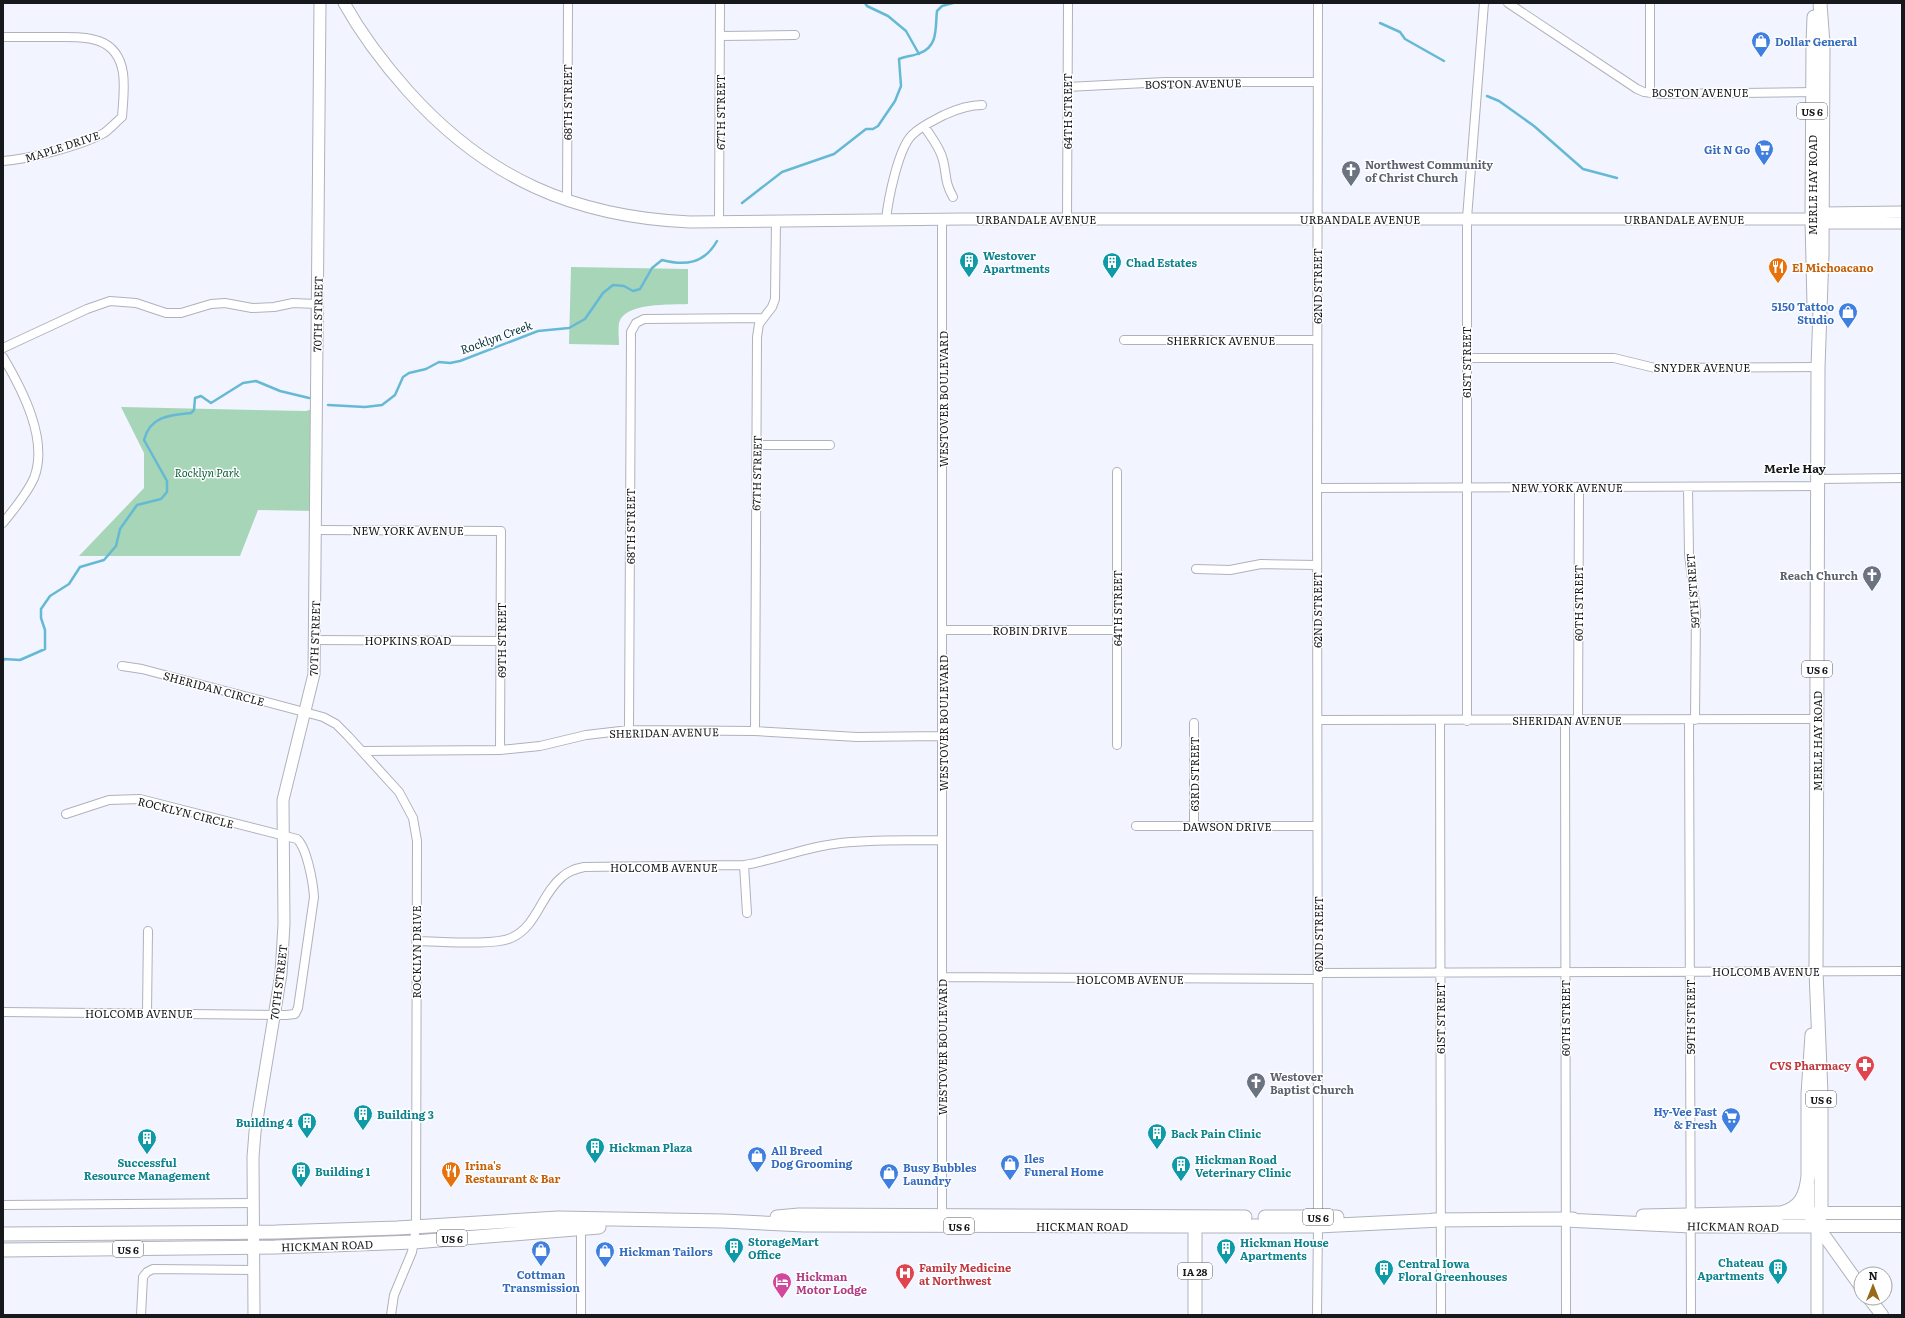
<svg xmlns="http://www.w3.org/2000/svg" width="1905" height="1318" viewBox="0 0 1905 1318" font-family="Literata,serif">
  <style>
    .green { fill: #a6d5b8 }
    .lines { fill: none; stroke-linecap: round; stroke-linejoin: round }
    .stream { stroke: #66b9d4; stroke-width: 2.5 }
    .minor-casing { stroke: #afb2bb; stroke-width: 10 }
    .tertiary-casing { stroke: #afb2bb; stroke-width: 13 }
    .secondary-casing { stroke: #afb2bb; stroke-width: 14 }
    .primary-casing { stroke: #afb2bb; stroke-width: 15 }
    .minor { stroke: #fff; stroke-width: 8 }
    .tertiary { stroke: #fff; stroke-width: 11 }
    .secondary { stroke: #fff; stroke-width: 12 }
    .primary { stroke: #fff; stroke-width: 13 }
    .labels { text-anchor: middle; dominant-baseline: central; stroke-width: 3; stroke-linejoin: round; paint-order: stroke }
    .shield { fill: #fff; stroke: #5d5d5f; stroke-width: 1 }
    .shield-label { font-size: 10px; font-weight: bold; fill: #17181b }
    .shop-label { font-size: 11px; font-weight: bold; fill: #366cbe; stroke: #fff; text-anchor: start }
    .street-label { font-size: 11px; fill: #17181b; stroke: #fff }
    .worship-label { font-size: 11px; font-weight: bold; fill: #5b616d; stroke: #fff; text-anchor: start }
    .culture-label { font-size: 11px; font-weight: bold; fill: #0d838f; stroke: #fff; text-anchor: start }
    .food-label { font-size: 11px; font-weight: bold; fill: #c56008; stroke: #fff; text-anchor: start }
    .park-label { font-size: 11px; font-style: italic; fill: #11613c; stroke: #fff }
    .health-label { font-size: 11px; font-weight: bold; fill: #be3a42; stroke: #fff; text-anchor: end }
    .hotel-label { font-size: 11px; font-weight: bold; fill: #b23c85; stroke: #fff; text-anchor: start }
    .water-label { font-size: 12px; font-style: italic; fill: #07303b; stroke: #fff }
    .neighbourhood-label { font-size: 12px; font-weight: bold; fill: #17181b; stroke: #fff }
  </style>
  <rect width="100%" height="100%" fill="#f2f5ff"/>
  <path class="green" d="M 571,267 L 688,269 L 688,304 C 672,305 624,302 619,323 C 618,330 619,338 619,345 L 569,344 Z
    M 121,407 L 306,411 L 316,408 L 315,511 L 258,510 L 240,556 L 79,556 L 144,488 L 144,453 Z"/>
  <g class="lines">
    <path class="stream" d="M 865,3 L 867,6 L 888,16 L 906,31 L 919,54
      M 1380,23 L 1400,32 L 1405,39 L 1444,61
      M 1487,96 L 1499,101 L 1534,126 L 1583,169 L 1617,178
      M 742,203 L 782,172 L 834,154 L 866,129 L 873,129 L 878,126 L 895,101 L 901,86 L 899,59 C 906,56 914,56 920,53 C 939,46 935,26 937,11 L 942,6 L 953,3
      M 328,405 L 365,407 L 382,405 L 395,395 L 403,377 L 409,373 L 426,369 L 439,362 L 450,363 L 460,361 L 538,331 L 569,328 L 585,319 L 603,293 L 613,285 L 624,286 L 633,291 L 640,289 L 652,268 L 662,260 C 685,266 704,264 717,241
      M 3,661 L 4,659 L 20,660 L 45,649 L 45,630 L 41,618 L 41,609 L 50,596 L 69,584 L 80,567 L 104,560 L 116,546 L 120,529 L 137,505 L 161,499 L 167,492 L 167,481 L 144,440 C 150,416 170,415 191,413 L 194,410 L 195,398 L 201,396 L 211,403 L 243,383 L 256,381 L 280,391 L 309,398"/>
    <defs>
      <path id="minor" d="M 1318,3 L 1317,488 L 1318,1217
        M 1508,3 L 1637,89 L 1644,92 L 1662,94 L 1816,92
        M 1650,3 L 1650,93
        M 720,36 L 795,35
        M 3,37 C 20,37 36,37 53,37 C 83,37 117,34 123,73 C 125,87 123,103 122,117 C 116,122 110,129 104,133 C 81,146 29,159 3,161
        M 1067,87 L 1165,82 L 1318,82
        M 924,126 C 931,137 940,147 943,160 C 947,175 944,181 953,197
        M 567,200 L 568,3
        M 886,220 C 888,200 898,149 912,135 C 921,126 933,121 944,115 C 957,109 968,105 982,105
        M 1067,220 L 1068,3
        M 719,221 L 720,3
        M 1124,340 L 1317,340
        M 3,348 L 87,309 L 110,301 L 136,303 L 166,313 L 181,313 L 211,304 L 225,303 L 252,308 L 274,307 L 293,303 L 317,304
        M 3,357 C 22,389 49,440 34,478 C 27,494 14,509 3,523
        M 1466,358 L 1614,358 L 1655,368 L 1818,367
        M 757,445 L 830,445
        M 1117,472 L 1117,745
        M 1818,479 L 1902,478
        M 1688,487 L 1689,554 L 1696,612 L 1695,720
        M 1317,488 L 1818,486
        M 315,530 L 501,531 L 500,750
        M 1196,569 L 1230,570 L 1261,564 L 1317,565
        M 943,630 L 1117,630
        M 315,640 L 501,641
        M 122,666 L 142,669 L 323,717 L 336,724 L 348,736 L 399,792 L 413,818 L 417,841 L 416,1227 L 412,1252 L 394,1295 L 391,1315
        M 1318,720 L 1817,719
        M 1565,720 L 1566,1315
        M 1578,720 L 1579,487
        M 1689,720 L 1691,1315
        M 1440,721 L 1441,1315
        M 1467,721 L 1467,218 L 1484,3
        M 1194,723 L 1194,826
        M 629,730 L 631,332 L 636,323 L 644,319 L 762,318
        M 755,731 L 757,337 L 759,324 L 772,307 L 775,299 L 776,220
        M 362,751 L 500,750 L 540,746 L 586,735 L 629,730 L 755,731 L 857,737 L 943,736
        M 1136,826 L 1317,826
        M 744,865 L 747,913
        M 416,941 C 439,941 493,946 511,938 C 537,927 541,894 562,877 C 568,871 575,869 584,867 L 744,865 C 775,860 803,848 834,844 C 870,839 906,841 942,840
        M 1318,973 L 1902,971
        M 942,977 L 1318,979
        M 3,1012 L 286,1015 L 295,1014 L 298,1008 L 314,897 C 313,882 307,848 297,839 L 140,799 L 109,800 L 66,814
        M 147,1013 L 148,931
        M 3,1205 L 253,1203
        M 942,1219 L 942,220
        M 141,1315 L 143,1277 L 147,1272 L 153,1269 L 254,1270
        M 581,1315 L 581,1224
        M 1317,1315 L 1318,1226"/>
      <path id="tertiary" d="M 344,3 C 362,35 384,64 408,91 C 486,178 574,217 690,222 L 963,219 L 1812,219 L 1822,223 L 1902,223
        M 1816,216 L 1822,213 L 1902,212
        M 1817,1226 L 1817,1315
        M 254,1315 L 253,1157 L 255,1132 L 281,974 L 284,924 L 283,800 L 314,674 L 320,3"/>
      <path id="secondary" d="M 1808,1185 L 1808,1213 L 1861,1287
        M 1781,1213 L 1902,1213
        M 1817,1226 L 1902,1226
        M 1869,1298 L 1882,1315"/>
      <path id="primary" d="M 1814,305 L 1812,219 L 1813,44 L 1814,17
        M 1643,1216 L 1781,1213 C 1801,1208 1806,1195 1808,1176 L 1808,1094 L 1812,1035
        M 777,1217 L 799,1215 L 1245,1217
        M 1265,1217 L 1337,1217
        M 1195,1219 L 1195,1315
        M 1433,1220 L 1573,1219
        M 1565,1220 L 1691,1226 L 1817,1226 L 1821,1213 L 1821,1094 L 1816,971 L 1818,367 L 1822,254 L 1823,44 L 1820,3
        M 3,1234 L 276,1232 L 397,1228 L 558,1218 L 723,1221 L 804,1225 L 1175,1226 L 1318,1226 L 1441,1220
        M 3,1250 L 275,1247 L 414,1242 L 599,1227"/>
    </defs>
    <use href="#minor" class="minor-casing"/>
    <use href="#tertiary" class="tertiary-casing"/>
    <use href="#secondary" class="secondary-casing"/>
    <use href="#primary" class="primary-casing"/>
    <use href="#minor" class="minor"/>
    <use href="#tertiary" class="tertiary"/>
    <use href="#secondary" class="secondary"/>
    <use href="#primary" class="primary"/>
  </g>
  <defs>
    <symbol id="shop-pin" viewBox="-11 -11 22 30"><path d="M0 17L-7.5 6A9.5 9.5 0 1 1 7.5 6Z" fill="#3f7fe0" stroke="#fff"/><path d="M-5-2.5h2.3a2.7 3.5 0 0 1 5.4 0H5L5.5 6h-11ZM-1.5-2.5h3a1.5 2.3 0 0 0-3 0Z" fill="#fff"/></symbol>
    <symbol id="supermarket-pin" viewBox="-11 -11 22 30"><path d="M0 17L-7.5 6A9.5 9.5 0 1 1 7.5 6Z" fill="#3f7fe0" stroke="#fff"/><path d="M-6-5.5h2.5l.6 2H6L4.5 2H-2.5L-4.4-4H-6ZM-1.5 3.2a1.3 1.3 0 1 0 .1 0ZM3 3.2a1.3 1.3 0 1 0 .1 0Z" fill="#fff"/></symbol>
    <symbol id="church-pin" viewBox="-11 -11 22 30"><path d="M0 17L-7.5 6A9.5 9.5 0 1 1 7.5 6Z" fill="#6b7280" stroke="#fff"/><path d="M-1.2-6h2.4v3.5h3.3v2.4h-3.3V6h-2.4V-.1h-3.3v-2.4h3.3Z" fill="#fff"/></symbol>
    <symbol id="building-pin" viewBox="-11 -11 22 30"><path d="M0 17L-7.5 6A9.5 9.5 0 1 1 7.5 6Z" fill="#0f9aa8" stroke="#fff"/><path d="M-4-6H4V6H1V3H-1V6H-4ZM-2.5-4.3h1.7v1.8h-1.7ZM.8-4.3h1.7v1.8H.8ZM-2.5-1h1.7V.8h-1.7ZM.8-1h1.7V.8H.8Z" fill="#fff"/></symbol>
    <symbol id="restaurant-pin" viewBox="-11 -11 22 30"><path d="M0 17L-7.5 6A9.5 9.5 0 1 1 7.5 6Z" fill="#e8710a" stroke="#fff"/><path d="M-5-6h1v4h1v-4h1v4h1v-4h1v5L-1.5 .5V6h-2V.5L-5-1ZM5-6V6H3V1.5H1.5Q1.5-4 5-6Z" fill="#fff"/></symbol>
    <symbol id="pharmacy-pin" viewBox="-11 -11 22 30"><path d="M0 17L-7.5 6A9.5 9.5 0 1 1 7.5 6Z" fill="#e0444e" stroke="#fff"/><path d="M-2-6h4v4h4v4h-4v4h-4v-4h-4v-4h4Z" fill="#fff"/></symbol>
    <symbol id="hospital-pin" viewBox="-11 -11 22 30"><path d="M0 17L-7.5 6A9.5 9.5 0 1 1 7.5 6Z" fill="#e0444e" stroke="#fff"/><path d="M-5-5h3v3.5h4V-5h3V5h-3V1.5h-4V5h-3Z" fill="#fff"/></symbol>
    <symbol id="hotel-pin" viewBox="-11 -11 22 30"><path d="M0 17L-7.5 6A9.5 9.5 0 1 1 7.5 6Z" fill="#d1479c" stroke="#fff"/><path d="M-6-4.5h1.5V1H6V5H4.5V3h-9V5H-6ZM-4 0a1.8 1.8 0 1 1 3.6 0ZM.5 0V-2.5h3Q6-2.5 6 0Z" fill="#fff"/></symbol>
  </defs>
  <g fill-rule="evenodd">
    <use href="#shop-pin" x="1750" y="30" width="22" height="30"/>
    <use href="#supermarket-pin" x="1753" y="138" width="22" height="30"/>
    <use href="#church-pin" x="1340" y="159" width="22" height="30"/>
    <use href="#building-pin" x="958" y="250" width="22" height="30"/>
    <use href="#building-pin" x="1101" y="251" width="22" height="30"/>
    <use href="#restaurant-pin" x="1767" y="256" width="22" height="30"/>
    <use href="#shop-pin" x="1837" y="301" width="22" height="30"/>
    <use href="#church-pin" x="1861" y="564" width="22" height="30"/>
    <use href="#pharmacy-pin" x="1854" y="1054" width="22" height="30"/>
    <use href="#church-pin" x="1245" y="1071" width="22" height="30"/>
    <use href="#building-pin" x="352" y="1103" width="22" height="30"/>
    <use href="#supermarket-pin" x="1720" y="1106" width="22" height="30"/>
    <use href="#building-pin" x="296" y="1111" width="22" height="30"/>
    <use href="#building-pin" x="1146" y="1122" width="22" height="30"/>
    <use href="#building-pin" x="136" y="1127" width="22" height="30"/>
    <use href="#building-pin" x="584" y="1136" width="22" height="30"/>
    <use href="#shop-pin" x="746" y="1145" width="22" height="30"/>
    <use href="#shop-pin" x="999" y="1153" width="22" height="30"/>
    <use href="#building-pin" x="1170" y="1154" width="22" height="30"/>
    <use href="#building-pin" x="290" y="1160" width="22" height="30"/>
    <use href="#restaurant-pin" x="440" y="1160" width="22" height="30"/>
    <use href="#shop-pin" x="878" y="1162" width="22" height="30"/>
    <use href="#building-pin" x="723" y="1236" width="22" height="30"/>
    <use href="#building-pin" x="1215" y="1237" width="22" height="30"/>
    <use href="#shop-pin" x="530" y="1239" width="22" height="30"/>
    <use href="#shop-pin" x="594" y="1240" width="22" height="30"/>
    <use href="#building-pin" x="1767" y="1257" width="22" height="30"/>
    <use href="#building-pin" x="1373" y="1258" width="22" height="30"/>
    <use href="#hospital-pin" x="894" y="1262" width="22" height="30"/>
    <use href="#hotel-pin" x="771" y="1271" width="22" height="30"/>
  </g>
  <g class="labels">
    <g class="shield">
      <rect x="1797" y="103" width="30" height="16" rx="3"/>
      <rect x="1802" y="661" width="30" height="16" rx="3"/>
      <rect x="1806" y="1091" width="30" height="16" rx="3"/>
      <rect x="1303" y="1209" width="30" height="16" rx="3"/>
      <rect x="944" y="1218" width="30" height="16" rx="3"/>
      <rect x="437" y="1230" width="30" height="16" rx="3"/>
      <rect x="113" y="1241" width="30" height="16" rx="3"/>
      <rect x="1178" y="1263" width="34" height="16" rx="3"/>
    </g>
    <g class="shield-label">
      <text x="1812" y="111">US 6</text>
      <text x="1817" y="669">US 6</text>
      <text x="1821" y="1099">US 6</text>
      <text x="1318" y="1217">US 6</text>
      <text x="959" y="1226">US 6</text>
      <text x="452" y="1238">US 6</text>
      <text x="128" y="1249">US 6</text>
      <text x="1195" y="1271">IA 28</text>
    </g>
    <g class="shop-label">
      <text x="1775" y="41">Dollar General</text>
      <text x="1750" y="149" text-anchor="end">Git N Go</text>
      <text x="1834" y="306" text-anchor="end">5150 Tattoo<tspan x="1834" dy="13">Studio</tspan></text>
      <text x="1717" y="1111" text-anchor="end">Hy-Vee Fast<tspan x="1717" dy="13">&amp; Fresh</tspan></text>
      <text x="771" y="1150">All Breed<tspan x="771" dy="13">Dog Grooming</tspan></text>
      <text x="1024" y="1158">Iles<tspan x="1024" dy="13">Funeral Home</tspan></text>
      <text x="903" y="1167">Busy Bubbles<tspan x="903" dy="13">Laundry</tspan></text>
      <text x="619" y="1251">Hickman Tailors</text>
      <text x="541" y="1274" text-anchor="middle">Cottman<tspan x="541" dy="13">Transmission</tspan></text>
    </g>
    <g class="street-label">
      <text transform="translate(1193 83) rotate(-1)">BOSTON AVENUE</text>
      <text x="1700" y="92">BOSTON AVENUE</text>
      <text transform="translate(567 102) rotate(-90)">68TH STREET</text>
      <text transform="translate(1067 111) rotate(-90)">64TH STREET</text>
      <text transform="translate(720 112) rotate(-90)">67TH STREET</text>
      <text transform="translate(62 146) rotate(-18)">MAPLE DRIVE</text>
      <text transform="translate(1812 185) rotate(-90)">MERLE HAY ROAD</text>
      <text x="1036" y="219">URBANDALE AVENUE</text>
      <text x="1360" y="219">URBANDALE AVENUE</text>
      <text x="1684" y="219">URBANDALE AVENUE</text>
      <text transform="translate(1317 286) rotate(-90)">62ND STREET</text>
      <text transform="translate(317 314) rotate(-89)">70TH STREET</text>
      <text x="1221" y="340">SHERRICK AVENUE</text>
      <text transform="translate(1466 362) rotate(-90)">61ST STREET</text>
      <text x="1702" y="367">SNYDER AVENUE</text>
      <text transform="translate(943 399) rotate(-90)">WESTOVER BOULEVARD</text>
      <text transform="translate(756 473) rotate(-89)">67TH STREET</text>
      <text x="1567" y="487">NEW YORK AVENUE</text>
      <text transform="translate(630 526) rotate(-90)">68TH STREET</text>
      <text x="408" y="530">NEW YORK AVENUE</text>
      <text transform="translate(1692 591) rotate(-94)">59TH STREET</text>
      <text transform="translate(1578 603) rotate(-90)">60TH STREET</text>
      <text transform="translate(1117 608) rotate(-90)">64TH STREET</text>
      <text transform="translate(1317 610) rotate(-90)">62ND STREET</text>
      <text x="1030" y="630">ROBIN DRIVE</text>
      <text transform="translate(314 638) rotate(-88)">70TH STREET</text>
      <text x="408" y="640">HOPKINS ROAD</text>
      <text transform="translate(501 640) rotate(-90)">69TH STREET</text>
      <text transform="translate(214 688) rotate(15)">SHERIDAN CIRCLE</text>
      <text x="1567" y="720">SHERIDAN AVENUE</text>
      <text transform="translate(943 723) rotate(-90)">WESTOVER BOULEVARD</text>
      <text transform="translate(664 732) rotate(-1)">SHERIDAN AVENUE</text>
      <text transform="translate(1817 741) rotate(-90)">MERLE HAY ROAD</text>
      <text transform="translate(1194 774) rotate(-90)">63RD STREET</text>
      <text transform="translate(186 812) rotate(14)">ROCKLYN CIRCLE</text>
      <text x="1227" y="826">DAWSON DRIVE</text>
      <text x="664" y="867">HOLCOMB AVENUE</text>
      <text transform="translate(1318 934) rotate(-90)">62ND STREET</text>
      <text transform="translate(416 952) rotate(-90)">ROCKLYN DRIVE</text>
      <text x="1766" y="971">HOLCOMB AVENUE</text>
      <text x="1130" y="979">HOLCOMB AVENUE</text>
      <text transform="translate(278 982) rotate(-83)">70TH STREET</text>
      <text x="139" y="1013">HOLCOMB AVENUE</text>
      <text transform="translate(1690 1017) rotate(-90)">59TH STREET</text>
      <text transform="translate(1440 1018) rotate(-90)">61ST STREET</text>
      <text transform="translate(1565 1018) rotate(-90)">60TH STREET</text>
      <text transform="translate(942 1047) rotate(-90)">WESTOVER BOULEVARD</text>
      <text x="1082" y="1226">HICKMAN ROAD</text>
      <text transform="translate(1733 1226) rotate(1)">HICKMAN ROAD</text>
      <text transform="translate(327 1245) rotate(-2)">HICKMAN ROAD</text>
    </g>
    <g class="worship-label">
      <text x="1365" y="164">Northwest Community<tspan x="1365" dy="13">of Christ Church</tspan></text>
      <text x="1858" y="575" text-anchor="end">Reach Church</text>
      <text x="1270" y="1076">Westover<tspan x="1270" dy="13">Baptist Church</tspan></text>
    </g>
    <g class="culture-label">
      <text x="983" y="255">Westover<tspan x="983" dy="13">Apartments</tspan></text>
      <text x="1126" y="262">Chad Estates</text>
      <text x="377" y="1114">Building 3</text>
      <text x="293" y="1122" text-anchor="end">Building 4</text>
      <text x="1171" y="1133">Back Pain Clinic</text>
      <text x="609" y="1147">Hickman Plaza</text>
      <text x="1195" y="1159">Hickman Road<tspan x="1195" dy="13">Veterinary Clinic</tspan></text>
      <text x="147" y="1162" text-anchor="middle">Successful<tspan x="147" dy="13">Resource Management</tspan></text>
      <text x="315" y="1171">Building 1</text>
      <text x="748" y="1241">StorageMart<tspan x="748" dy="13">Office</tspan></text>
      <text x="1240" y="1242">Hickman House<tspan x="1240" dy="13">Apartments</tspan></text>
      <text x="1764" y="1262" text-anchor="end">Chateau<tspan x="1764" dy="13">Apartments</tspan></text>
      <text x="1398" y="1263">Central Iowa<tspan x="1398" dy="13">Floral Greenhouses</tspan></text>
    </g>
    <g class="food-label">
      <text x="1792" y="267">El Michoacano</text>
      <text x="465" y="1165">Irina's<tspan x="465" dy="13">Restaurant &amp; Bar</tspan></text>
    </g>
    <g class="park-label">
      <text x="207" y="472">Rocklyn Park</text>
    </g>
    <g class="health-label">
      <text x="1851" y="1065">CVS Pharmacy</text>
      <text x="919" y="1267" text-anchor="start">Family Medicine<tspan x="919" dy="13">at Northwest</tspan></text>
    </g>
    <g class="hotel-label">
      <text x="796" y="1276">Hickman<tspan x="796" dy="13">Motor Lodge</tspan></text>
    </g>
    <g class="water-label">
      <text transform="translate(496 337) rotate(-20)">Rocklyn Creek</text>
    </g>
    <g class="neighbourhood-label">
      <text x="1795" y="468">Merle Hay</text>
    </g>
  </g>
  <rect width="1905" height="1318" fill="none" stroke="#17181b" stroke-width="8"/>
  <g transform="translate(1873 1286)"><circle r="19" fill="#ffffff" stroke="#a2a3a4"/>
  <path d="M0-3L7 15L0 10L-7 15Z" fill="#976918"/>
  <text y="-6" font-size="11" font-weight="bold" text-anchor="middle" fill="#17181b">N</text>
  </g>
</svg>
